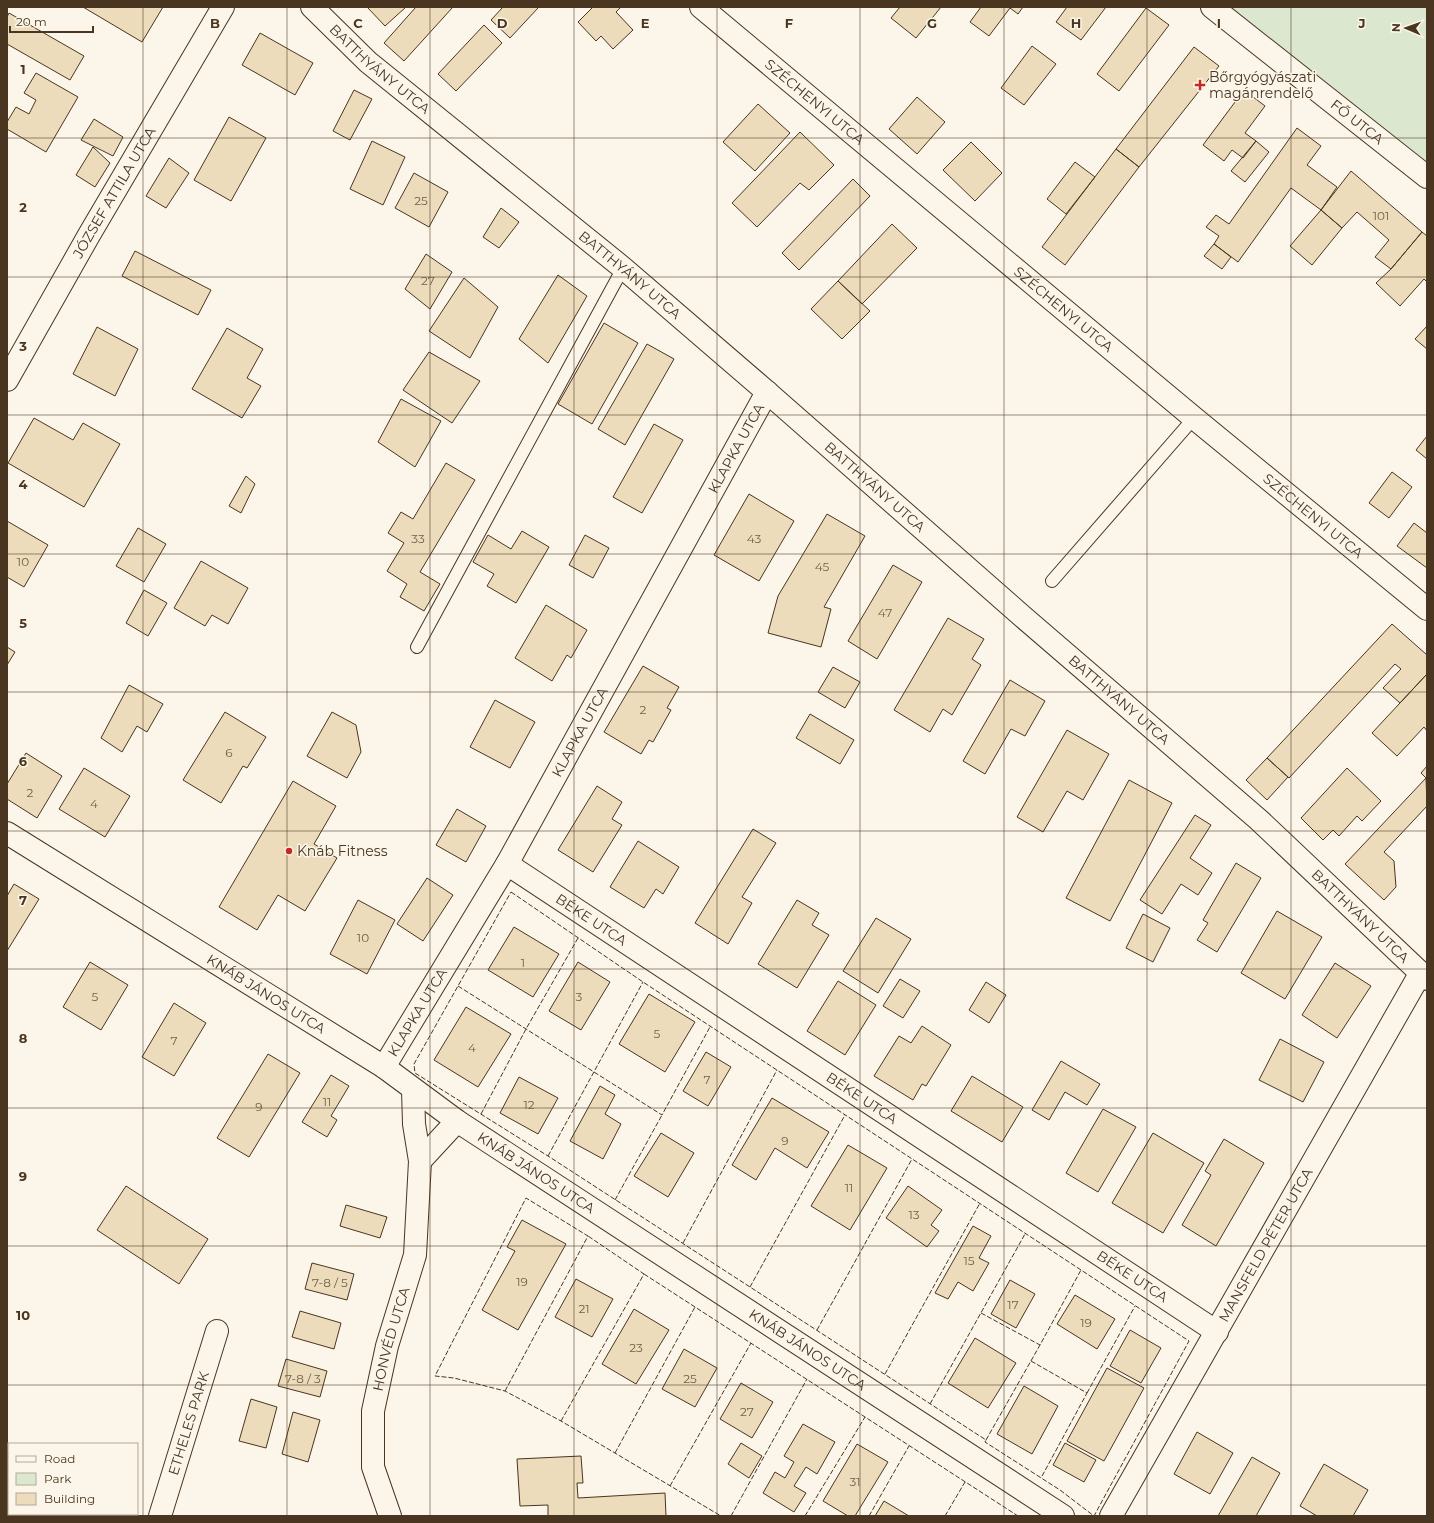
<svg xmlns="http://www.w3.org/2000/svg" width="1434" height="1523" viewBox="0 0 1434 1523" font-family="Montserrat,sans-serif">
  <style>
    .green { fill: #dce7d0; stroke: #887966 }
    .building { fill: #ecdcbc; stroke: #4a3520 }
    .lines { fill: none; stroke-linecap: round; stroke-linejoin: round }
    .lane-casing { stroke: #4a3520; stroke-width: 14 }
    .street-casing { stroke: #4a3520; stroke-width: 24 }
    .lane { stroke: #fbf6e9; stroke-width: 12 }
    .street { stroke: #fbf6e9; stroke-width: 22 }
    .fence { stroke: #4a3520; stroke-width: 1; stroke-dasharray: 5 2; stroke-linecap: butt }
    .grid { fill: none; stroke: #4a3520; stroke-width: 1; stroke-opacity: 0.55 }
    .poi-dot { fill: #c62828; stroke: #fbf6e9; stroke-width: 1.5 }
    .labels { text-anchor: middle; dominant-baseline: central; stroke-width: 3; stroke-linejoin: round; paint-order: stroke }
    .number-label { font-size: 12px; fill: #725f47 }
    .street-label { font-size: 14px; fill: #4a3520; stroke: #fbf6e9 }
    .poi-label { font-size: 14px; fill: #4a3520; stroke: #fbf6e9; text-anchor: start }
    .grid-label { font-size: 13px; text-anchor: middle; font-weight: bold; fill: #4a3520; stroke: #fbf6e9; stroke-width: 3; stroke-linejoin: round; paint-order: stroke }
  </style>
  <rect width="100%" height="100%" fill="#fbf6e9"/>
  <path class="green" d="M 1212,7 L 1427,7 L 1427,177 Z"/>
  <path class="building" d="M 83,7 L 163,7 L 142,42 Z
    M 367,7 L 406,7 L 385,26 Z
    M 416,7 L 453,7 L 404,61 L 384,43 Z
    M 503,7 L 538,7 L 538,8 L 510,38 L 491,20 Z
    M 593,7 L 621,7 L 616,12 L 633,30 L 613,49 L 601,36 L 596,41 L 578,22 Z
    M 900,7 L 941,7 L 916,38 L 891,18 Z
    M 981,7 L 1023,7 L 1018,14 L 1010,8 L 989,36 L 970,22 Z
    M 1067,7 L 1106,7 L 1081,40 L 1056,22 Z
    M 1146,8 L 1169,25 L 1119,91 L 1097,74 Z
    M 9,13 L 84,56 L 70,80 L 7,44 L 7,17 Z
    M 484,25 L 502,43 L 456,91 L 438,74 Z
    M 260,33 L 313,63 L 295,95 L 242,65 Z
    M 1032,46 L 1056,64 L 1024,105 L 1001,88 Z
    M 1194,47 L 1219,66 L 1139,167 L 1116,149 Z
    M 36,73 L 78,97 L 46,152 L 7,129 L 7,122 L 16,107 L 29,114 L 36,100 L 24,93 Z
    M 354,90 L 372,99 L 350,140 L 333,131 Z
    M 1244,90 L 1265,106 L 1245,133 L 1256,141 L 1243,158 L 1232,150 L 1224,161 L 1203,145 Z
    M 917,97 L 945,122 L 917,154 L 889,129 Z
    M 758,104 L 790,133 L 755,171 L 723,142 Z
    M 229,117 L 266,138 L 231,201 L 194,180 Z
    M 94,119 L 123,137 L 113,156 L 81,140 Z
    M 1297,128 L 1321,146 L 1307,165 L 1337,187 L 1321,210 L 1291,188 L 1238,262 L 1214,244 L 1219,236 L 1206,227 L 1216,215 L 1229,224 Z
    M 800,132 L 834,165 L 809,190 L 800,183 L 757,227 L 732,203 Z
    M 372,141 L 405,157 L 383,205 L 350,189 Z
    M 1256,141 L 1269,152 L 1245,182 L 1231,171 Z
    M 971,142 L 1002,173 L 975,201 L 943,170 Z
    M 93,147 L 110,163 L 95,187 L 76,175 Z
    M 1116,149 L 1139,167 L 1065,265 L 1042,247 Z
    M 169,158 L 189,173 L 166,208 L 146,196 Z
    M 1075,162 L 1095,177 L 1066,214 L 1047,199 Z
    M 1351,171 L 1422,232 L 1391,269 L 1375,257 L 1389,240 L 1357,212 L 1342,228 L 1321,210 Z
    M 414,173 L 448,192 L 429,227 L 395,208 Z
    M 853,179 L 870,196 L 799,270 L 782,253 Z
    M 501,208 L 519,222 L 499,248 L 483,237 Z
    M 1321,210 L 1342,228 L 1312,265 L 1290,246 Z
    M 892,224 L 917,248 L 862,304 L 838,281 Z
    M 1422,232 L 1427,236 L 1427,282 L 1424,279 L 1400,306 L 1376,283 L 1391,269 Z
    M 1214,244 L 1231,257 L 1222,269 L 1204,256 Z
    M 135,251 L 211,290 L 198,315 L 122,276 Z
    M 426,254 L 452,272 L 430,309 L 405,289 Z
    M 558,275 L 587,296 L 548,363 L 519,339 Z
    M 464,278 L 498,307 L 470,358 L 429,331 Z
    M 838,281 L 870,311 L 842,339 L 811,309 Z
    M 604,323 L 638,343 L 592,424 L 558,404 Z
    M 1427,326 L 1427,349 L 1415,339 Z
    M 97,327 L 138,349 L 115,396 L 73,374 Z
    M 227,328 L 263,349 L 247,378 L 261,386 L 242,418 L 192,389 Z
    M 647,344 L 674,359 L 625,445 L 598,429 Z
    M 429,352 L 480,381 L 452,423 L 403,390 Z
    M 401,399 L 441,421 L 415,467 L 378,442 Z
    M 34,418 L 73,440 L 83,423 L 120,444 L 84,507 L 8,463 Z
    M 654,424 L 683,440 L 642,513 L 613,497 Z
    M 1427,436 L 1427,459 L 1416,450 Z
    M 446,463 L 475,480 L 420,572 L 440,584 L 424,611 L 400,597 L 407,584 L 387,571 L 404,543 L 388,533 L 401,512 L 413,519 Z
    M 1392,472 L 1412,487 L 1389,518 L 1369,503 Z
    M 246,476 L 255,484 L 241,513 L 229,506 Z
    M 749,494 L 794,521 L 759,581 L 714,555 Z
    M 827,514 L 865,536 L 824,607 L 831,609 L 821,647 L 768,633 L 778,596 Z
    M 7,521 L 48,545 L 24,587 L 7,577 Z
    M 1414,523 L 1427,533 L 1427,568 L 1397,546 Z
    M 138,528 L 166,544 L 144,582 L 116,566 Z
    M 522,531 L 549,547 L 516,603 L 487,586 L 494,574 L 473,562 L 488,535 L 511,549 Z
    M 585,535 L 609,548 L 593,578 L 569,565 Z
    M 201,561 L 248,588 L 228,624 L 212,615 L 205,626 L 174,608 Z
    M 893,565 L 922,582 L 877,659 L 848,641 Z
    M 144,590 L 167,603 L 148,636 L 126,623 Z
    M 546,605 L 587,630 L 571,658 L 567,655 L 552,681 L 515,658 Z
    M 948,618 L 984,639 L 972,659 L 981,665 L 952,715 L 943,709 L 930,732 L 894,710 Z
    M 1392,624 L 1427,655 L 1427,674 L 1400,703 L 1383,688 L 1401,669 L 1395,664 L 1289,778 L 1267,758 Z
    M 7,647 L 15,652 L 7,665 Z
    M 643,666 L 679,687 L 667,708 L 671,710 L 653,742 L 649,740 L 641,754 L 604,732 Z
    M 833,667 L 860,682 L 845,708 L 818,692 Z
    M 1427,674 L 1427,731 L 1424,727 L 1397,756 L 1372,733 Z
    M 1010,680 L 1045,701 L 1025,736 L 1011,729 L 985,774 L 963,761 Z
    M 129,685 L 163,704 L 147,732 L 137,726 L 122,752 L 101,738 Z
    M 495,700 L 535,722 L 510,768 L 470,747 Z
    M 225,712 L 266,737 L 247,768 L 243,766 L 221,803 L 183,780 Z
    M 332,712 L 356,725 L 361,752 L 347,778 L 307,756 Z
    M 810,714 L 854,740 L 840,764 L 796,738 Z
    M 1067,730 L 1109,754 L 1083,800 L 1067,791 L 1043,832 L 1017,817 Z
    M 26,753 L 62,776 L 37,818 L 7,799 L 7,784 Z
    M 1267,758 L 1288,777 L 1267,800 L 1246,780 Z
    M 1427,766 L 1427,779 L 1421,773 Z
    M 84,768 L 130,796 L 105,837 L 59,809 Z
    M 1347,768 L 1381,801 L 1362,821 L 1357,816 L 1339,836 L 1333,830 L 1323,840 L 1301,818 Z
    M 1426,778 L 1427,806 L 1384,852 L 1394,861 L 1396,887 L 1384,900 L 1345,864 Z
    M 1129,780 L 1172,803 L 1110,921 L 1066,898 Z
    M 293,781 L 336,806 L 314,844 L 337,858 L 305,911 L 278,895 L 257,930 L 219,907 Z
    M 597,786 L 622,802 L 612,819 L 622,825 L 593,872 L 558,850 Z
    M 457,809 L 486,826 L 466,862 L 436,845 Z
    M 1195,815 L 1211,825 L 1190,858 L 1212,873 L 1198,895 L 1181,884 L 1162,914 L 1140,900 Z
    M 753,829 L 776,843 L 742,897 L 752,903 L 728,944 L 695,923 Z
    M 638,841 L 679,867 L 663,894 L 656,889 L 644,908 L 610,887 Z
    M 1236,863 L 1261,878 L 1217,952 L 1197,940 L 1208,923 L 1203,920 Z
    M 427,878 L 453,895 L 423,941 L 397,924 Z
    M 14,884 L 39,899 L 7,951 L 7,896 Z
    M 358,900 L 395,920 L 367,974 L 330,954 Z
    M 797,900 L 819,913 L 812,925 L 829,935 L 797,988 L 758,964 Z
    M 1277,911 L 1322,937 L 1285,999 L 1241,973 Z
    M 1143,914 L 1170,928 L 1153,962 L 1126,948 Z
    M 876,918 L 911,939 L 878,993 L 843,971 Z
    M 514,927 L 559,954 L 533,997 L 488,970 Z
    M 90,962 L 128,985 L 101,1030 L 63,1007 Z
    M 578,962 L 610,982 L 581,1030 L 549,1011 Z
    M 1335,963 L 1371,986 L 1337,1038 L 1302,1015 Z
    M 900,979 L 920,991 L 903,1018 L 883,1006 Z
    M 838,981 L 876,1005 L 845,1055 L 807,1031 Z
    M 986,982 L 1006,995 L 989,1023 L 969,1010 Z
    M 649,994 L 695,1022 L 665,1072 L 619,1044 Z
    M 174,1003 L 206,1023 L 174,1076 L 142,1057 Z
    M 466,1007 L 511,1034 L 478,1087 L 434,1060 Z
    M 922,1026 L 951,1045 L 926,1086 L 922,1084 L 913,1100 L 874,1076 L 899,1036 L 911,1043 Z
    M 1280,1039 L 1324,1062 L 1303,1102 L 1259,1080 Z
    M 706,1052 L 731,1067 L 708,1106 L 683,1091 Z
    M 268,1054 L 300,1073 L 249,1157 L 217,1138 Z
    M 1061,1061 L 1100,1084 L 1087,1105 L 1065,1092 L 1049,1120 L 1032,1110 Z
    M 331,1075 L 349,1086 L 331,1116 L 337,1120 L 327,1137 L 302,1122 Z
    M 972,1076 L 1023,1107 L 1002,1142 L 951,1111 Z
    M 519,1077 L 558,1098 L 538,1134 L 500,1113 Z
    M 600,1086 L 615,1095 L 605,1114 L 621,1124 L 603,1159 L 570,1141 Z
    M 772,1098 L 829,1132 L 807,1168 L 775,1148 L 756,1180 L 732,1165 Z
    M 1103,1109 L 1136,1127 L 1098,1192 L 1066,1173 Z
    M 661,1133 L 694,1153 L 668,1197 L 634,1176 Z
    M 1153,1133 L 1204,1163 L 1163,1233 L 1112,1203 Z
    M 1224,1139 L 1264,1163 L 1216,1246 L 1182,1225 L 1211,1175 L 1205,1171 Z
    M 848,1145 L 887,1168 L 850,1230 L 811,1206 Z
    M 126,1186 L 208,1239 L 179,1284 L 97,1230 Z
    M 908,1186 L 942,1210 L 931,1225 L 939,1231 L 927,1247 L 886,1218 Z
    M 346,1205 L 387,1217 L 380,1238 L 340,1226 Z
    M 522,1220 L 566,1244 L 518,1330 L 482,1310 L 515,1251 L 507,1247 Z
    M 973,1226 L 991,1236 L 979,1258 L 989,1263 L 973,1291 L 958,1282 L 948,1299 L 935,1293 Z
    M 312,1263 L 354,1274 L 347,1300 L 305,1289 Z
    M 576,1279 L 613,1299 L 592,1337 L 555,1317 Z
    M 1010,1280 L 1035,1294 L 1016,1328 L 991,1314 Z
    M 1075,1295 L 1115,1319 L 1097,1349 L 1057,1324 Z
    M 634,1309 L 669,1330 L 636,1384 L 602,1364 Z
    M 300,1311 L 341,1323 L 334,1349 L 292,1337 Z
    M 1130,1330 L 1161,1348 L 1141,1383 L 1110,1366 Z
    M 975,1338 L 1016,1363 L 988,1408 L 948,1383 Z
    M 684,1349 L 717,1368 L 695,1407 L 662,1389 Z
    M 286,1359 L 327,1371 L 320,1397 L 278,1386 Z
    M 1107,1368 L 1144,1388 L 1104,1461 L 1067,1441 Z
    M 741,1383 L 773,1402 L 752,1438 L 720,1419 Z
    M 1024,1386 L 1058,1406 L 1032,1454 L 997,1434 Z
    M 251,1399 L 277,1407 L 266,1448 L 239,1441 Z
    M 293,1412 L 320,1420 L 308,1462 L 282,1454 Z
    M 803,1424 L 835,1442 L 817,1474 L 806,1467 L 794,1486 L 806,1493 L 794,1512 L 763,1493 L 775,1472 L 785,1478 L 794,1462 L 784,1456 Z
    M 1197,1432 L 1233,1453 L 1210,1494 L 1174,1474 Z
    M 741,1443 L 762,1456 L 749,1478 L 728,1464 Z
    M 1065,1443 L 1096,1460 L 1084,1482 L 1053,1465 Z
    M 857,1444 L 888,1462 L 855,1516 L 848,1516 L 823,1501 Z
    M 581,1456 L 583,1483 L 577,1483 L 578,1498 L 665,1493 L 666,1516 L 548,1516 L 548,1505 L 520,1506 L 517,1459 Z
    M 1252,1457 L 1280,1473 L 1256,1516 L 1218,1516 Z
    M 1324,1464 L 1368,1490 L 1353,1516 L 1317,1516 L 1300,1506 Z
    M 884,1501 L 909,1516 L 875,1516 Z
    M 44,1514 L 109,1514 L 108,1516 L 49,1516 Z"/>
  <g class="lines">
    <defs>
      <path id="lane" d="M 1052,581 L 1194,418
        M 417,647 L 623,268"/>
      <g id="street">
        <path id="s1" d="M 312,7 L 368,62 L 623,268 L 767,392 L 1022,616 L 1259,820 L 1427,979"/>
        <path id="s2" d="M 701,7 L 1194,418 L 1427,609"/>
        <path id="s3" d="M 1212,7 L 1427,177"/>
        <path id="s4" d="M 7,380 L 89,235 L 223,7"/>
        <path id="s5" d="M 7,833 L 384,1067 L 457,1121 L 1063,1516"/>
        <path id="s6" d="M 507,864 L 1217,1332"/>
        <path id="s7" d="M 384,1067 L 507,864 L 767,392"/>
        <path d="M 420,1161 L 457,1121"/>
        <path id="s8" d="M 160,1516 L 217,1331"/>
        <path id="s9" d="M 390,1516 L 373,1467 L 373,1411 L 387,1346 L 415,1255 L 420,1161 L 414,1124 L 413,1090"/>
        <path id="s10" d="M 1111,1516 L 1420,974"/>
      </g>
    </defs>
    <use href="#lane" class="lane-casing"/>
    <use href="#street" class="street-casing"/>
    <use href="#lane" class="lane"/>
    <use href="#street" class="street"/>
    <path class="fence" d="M 511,892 L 643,982 L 1189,1341 L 1094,1516 L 1060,1490 L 985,1442 L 986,1440 L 548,1156 L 415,1073 L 414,1064 Z
      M 458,986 L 662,1115 L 710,1027
      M 481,1114 L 526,1029 L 578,938
      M 548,1156 L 643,982
      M 615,1200 L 662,1115
      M 683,1243 L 777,1070
      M 644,1274 L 1018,1516
      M 750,1287 L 845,1115
      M 981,1313 L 1040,1345 L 1081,1270
      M 817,1330 L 912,1159
      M 1031,1361 L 1087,1393 L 1041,1478
      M 885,1374 L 980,1203
      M 505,1391 L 588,1236 L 526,1198 L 435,1376 L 454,1378 L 505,1391 L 561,1421 L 721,1516
      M 1087,1393 L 1135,1306
      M 930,1404 L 1025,1234
      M 561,1421 L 644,1274 L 588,1236
      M 986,1440 L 1040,1345
      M 615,1453 L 695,1307
      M 670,1486 L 751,1343
      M 731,1516 L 807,1379
      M 805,1516 L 865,1417
      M 869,1516 L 909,1446
      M 945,1516 L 965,1482"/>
  </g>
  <path class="grid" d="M 143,7 L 143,1516M 287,7 L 287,1516M 430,7 L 430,1516M 574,7 L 574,1516M 717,7 L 717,1516M 860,7 L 860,1516M 1004,7 L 1004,1516M 1147,7 L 1147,1516M 1291,7 L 1291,1516M 7,138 L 1427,138M 7,277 L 1427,277M 7,415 L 1427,415M 7,554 L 1427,554M 7,692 L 1427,692M 7,831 L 1427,831M 7,969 L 1427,969M 7,1108 L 1427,1108M 7,1246 L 1427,1246M 7,1385 L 1427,1385"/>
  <g class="poi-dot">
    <path d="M1198 79h4v4h4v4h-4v4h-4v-4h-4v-4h4z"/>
    <circle cx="289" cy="851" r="4"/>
  </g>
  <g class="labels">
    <g class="number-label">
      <text x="421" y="200">25</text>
      <text x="1381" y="215">101</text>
      <text x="428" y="280">27</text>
      <text x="418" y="538">33</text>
      <text x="754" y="538">43</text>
      <text x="23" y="561">10</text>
      <text x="822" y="566">45</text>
      <text x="885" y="612">47</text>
      <text x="643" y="709">2</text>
      <text x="229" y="752">6</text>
      <text x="30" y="792">2</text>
      <text x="94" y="803">4</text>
      <text x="363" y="937">10</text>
      <text x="523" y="962">1</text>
      <text x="95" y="996">5</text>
      <text x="579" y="996">3</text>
      <text x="657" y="1033">5</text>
      <text x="174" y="1040">7</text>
      <text x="472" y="1047">4</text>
      <text x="707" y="1079">7</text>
      <text x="327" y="1101">11</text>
      <text x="529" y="1104">12</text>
      <text x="259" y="1106">9</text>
      <text x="785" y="1140">9</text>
      <text x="849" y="1187">11</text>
      <text x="914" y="1214">13</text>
      <text x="969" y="1260">15</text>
      <text x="522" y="1281">19</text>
      <text x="330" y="1282">7-8 / 5</text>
      <text x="1013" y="1304">17</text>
      <text x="584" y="1308">21</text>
      <text x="1086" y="1322">19</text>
      <text x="636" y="1347">23</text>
      <text x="303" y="1378">7-8 / 3</text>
      <text x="690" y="1378">25</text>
      <text x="747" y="1411">27</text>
      <text x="855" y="1481">31</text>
    </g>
    <g class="street-label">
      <text stroke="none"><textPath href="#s1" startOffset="92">BATTHYÁNY UTCA</textPath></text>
      <text stroke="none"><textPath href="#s2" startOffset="148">SZÉCHENYI UTCA</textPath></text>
      <text stroke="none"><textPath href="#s3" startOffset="185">FŐ UTCA</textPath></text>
      <text stroke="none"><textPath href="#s4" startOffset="216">JÓZSEF ATTILA UTCA</textPath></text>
      <text stroke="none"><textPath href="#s1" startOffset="416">BATTHYÁNY UTCA</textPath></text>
      <text stroke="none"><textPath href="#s2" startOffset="472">SZÉCHENYI UTCA</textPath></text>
      <text stroke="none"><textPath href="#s7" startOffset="712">KLAPKA UTCA</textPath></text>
      <text stroke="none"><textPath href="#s1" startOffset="740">BATTHYÁNY UTCA</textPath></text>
      <text stroke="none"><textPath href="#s2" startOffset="796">SZÉCHENYI UTCA</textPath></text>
      <text stroke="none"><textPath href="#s1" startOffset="1064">BATTHYÁNY UTCA</textPath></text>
      <text stroke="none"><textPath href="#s7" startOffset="388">KLAPKA UTCA</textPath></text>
      <text stroke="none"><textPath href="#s1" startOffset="1388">BATTHYÁNY UTCA</textPath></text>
      <text stroke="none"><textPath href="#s6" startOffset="101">BÉKE UTCA</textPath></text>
      <text stroke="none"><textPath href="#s5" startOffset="305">KNÁB JÁNOS UTCA</textPath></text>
      <text stroke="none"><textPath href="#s7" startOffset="64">KLAPKA UTCA</textPath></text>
      <text stroke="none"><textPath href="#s6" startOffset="425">BÉKE UTCA</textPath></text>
      <text stroke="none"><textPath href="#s5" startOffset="629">KNÁB JÁNOS UTCA</textPath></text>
      <text stroke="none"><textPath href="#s10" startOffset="312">MANSFELD PÉTER UTCA</textPath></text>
      <text stroke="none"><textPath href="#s6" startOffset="749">BÉKE UTCA</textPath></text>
      <text stroke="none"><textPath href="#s9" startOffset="182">HONVÉD UTCA</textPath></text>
      <text stroke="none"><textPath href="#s5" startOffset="953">KNÁB JÁNOS UTCA</textPath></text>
      <text stroke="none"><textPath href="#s8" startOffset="97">ETHELES PARK</textPath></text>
    </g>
    <g class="poi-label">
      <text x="1209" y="77">Bőrgyógyászati<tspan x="1209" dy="16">magánrendelő</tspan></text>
      <text x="297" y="851">Knáb Fitness</text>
    </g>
  </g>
  <g class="grid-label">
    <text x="215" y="28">B</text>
    <text x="358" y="28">C</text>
    <text x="502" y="28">D</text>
    <text x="645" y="28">E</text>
    <text x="789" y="28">F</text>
    <text x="932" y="28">G</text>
    <text x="1076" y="28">H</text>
    <text x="1219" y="28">I</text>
    <text x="1362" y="28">J</text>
    <text x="23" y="74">1</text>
    <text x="23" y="212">2</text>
    <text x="23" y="351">3</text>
    <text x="23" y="489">4</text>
    <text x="23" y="628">5</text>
    <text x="23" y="766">6</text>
    <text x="23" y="905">7</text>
    <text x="23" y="1043">8</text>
    <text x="23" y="1181">9</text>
    <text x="23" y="1320">10</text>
  </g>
  <rect width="1434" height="1523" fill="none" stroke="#4a3520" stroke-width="16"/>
  <rect x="8" y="1443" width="130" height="72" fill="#fbf6e9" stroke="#b4a999"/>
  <rect x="16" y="1456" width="20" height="6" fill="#fbf6e9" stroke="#b4a999"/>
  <text x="44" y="1463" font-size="12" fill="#4a3520">Road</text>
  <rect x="16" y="1473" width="20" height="12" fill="#dce7d0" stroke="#b4a999"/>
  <text x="44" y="1483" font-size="12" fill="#4a3520">Park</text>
  <rect x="16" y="1493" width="20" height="12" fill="#ecdcbc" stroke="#b4a999"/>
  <text x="44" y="1503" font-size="12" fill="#4a3520">Building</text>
  <g transform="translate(1406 28) rotate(272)" stroke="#fbf6e9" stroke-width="3" paint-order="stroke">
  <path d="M0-3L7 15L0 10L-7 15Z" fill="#4a3520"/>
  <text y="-6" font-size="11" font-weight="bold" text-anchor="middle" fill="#4a3520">N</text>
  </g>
  <path d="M10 26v6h83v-6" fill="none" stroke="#4a3520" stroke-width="2"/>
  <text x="16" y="26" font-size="12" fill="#4a3520" stroke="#fbf6e9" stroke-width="3" paint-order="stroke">20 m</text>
</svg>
